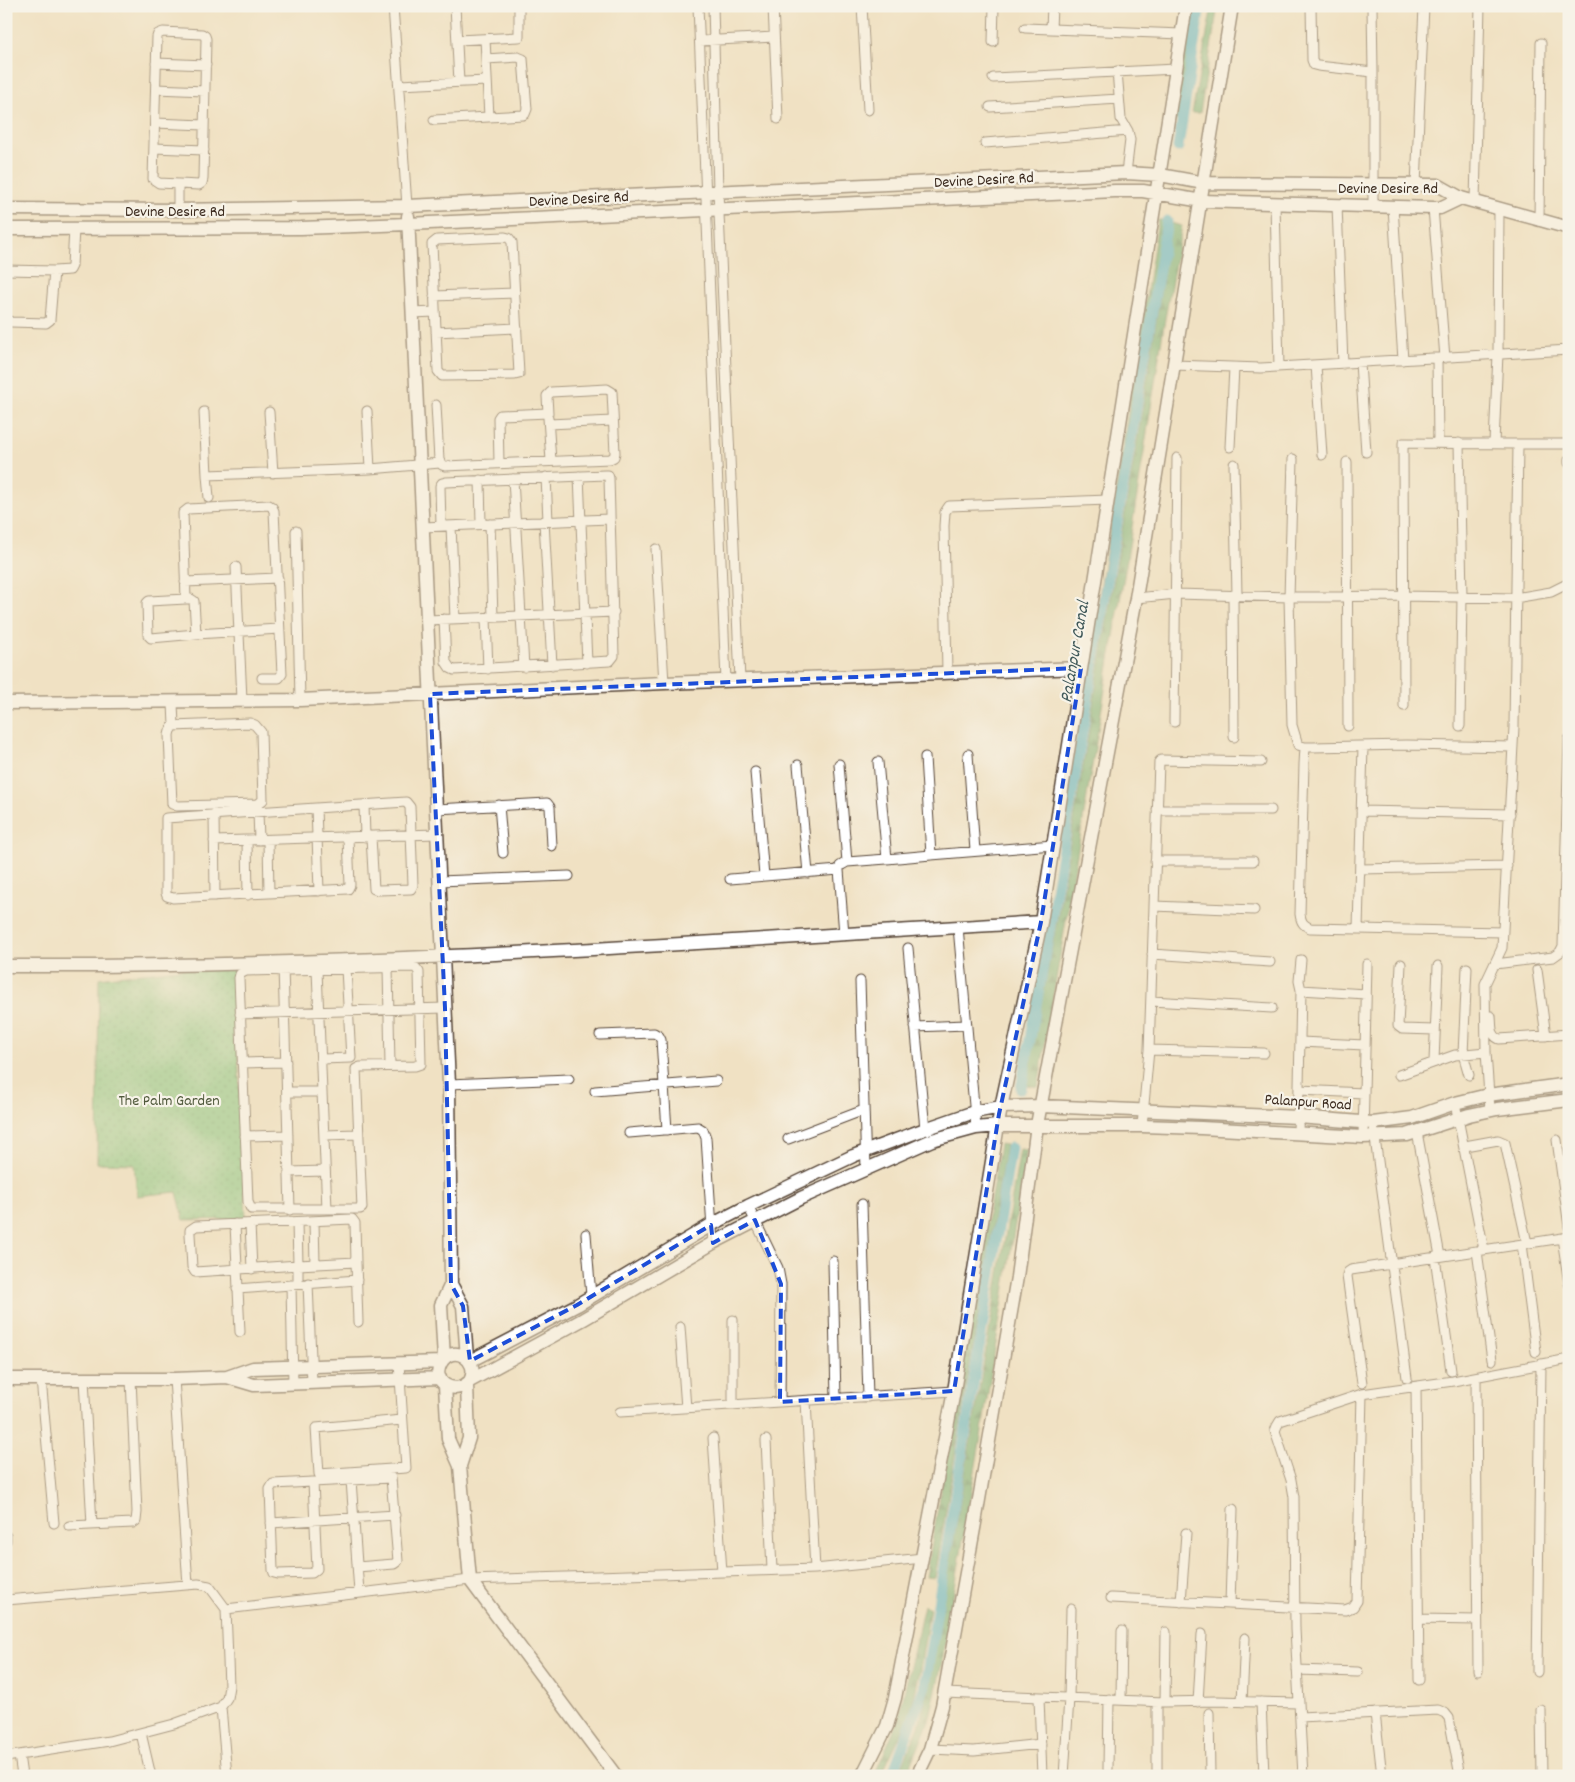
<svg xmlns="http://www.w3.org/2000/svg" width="1575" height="1782" viewBox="0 0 1575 1782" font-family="Dekko,sans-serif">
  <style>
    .forest { fill: url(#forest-firs); stroke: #526a46 }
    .park { fill: url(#park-dots); stroke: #5e7850 }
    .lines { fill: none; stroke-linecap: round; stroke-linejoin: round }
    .canal { stroke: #4ab0c9; stroke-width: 11 }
    .street-casing { stroke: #564537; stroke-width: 11 }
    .secondary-casing { stroke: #564537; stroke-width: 15 }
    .street { stroke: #fff; stroke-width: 9 }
    .secondary { stroke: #fff; stroke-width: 12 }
    .marked { fill: none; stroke: #1d4ed8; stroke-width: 4; stroke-dasharray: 10 6; stroke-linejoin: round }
    .labels { text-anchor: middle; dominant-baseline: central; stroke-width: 4.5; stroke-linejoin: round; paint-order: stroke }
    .street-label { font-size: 16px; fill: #3b2a1e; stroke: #f7f3e8 }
    .park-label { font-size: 16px; fill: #50593c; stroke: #f7f3e8 }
    .water-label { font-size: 18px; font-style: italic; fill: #40595a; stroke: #f7f3e8 }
  </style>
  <defs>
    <pattern id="forest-firs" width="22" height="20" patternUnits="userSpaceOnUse" patternTransform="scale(1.25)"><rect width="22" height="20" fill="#68ab6f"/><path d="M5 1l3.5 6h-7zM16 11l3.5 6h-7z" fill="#578b5b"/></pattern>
    <pattern id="park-dots" width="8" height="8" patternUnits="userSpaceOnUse" patternTransform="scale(1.25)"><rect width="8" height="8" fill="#81c681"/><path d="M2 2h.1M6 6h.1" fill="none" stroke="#6ba169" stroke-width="1.8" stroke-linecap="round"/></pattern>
  </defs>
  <rect width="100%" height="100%" fill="#f7f3e8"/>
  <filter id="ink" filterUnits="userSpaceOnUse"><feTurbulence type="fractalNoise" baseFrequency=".02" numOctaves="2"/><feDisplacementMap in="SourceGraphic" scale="10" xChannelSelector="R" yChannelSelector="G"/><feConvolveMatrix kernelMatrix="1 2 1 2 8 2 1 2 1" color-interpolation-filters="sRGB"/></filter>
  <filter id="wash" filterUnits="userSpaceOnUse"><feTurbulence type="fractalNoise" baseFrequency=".0096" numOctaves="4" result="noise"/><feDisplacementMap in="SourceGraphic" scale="20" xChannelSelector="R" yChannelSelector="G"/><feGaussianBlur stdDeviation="1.12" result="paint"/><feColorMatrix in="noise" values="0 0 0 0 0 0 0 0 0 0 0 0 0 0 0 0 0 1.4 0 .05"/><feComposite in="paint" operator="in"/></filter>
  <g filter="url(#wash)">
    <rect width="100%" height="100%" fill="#f0e1c3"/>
    <path class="forest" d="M 1190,6 L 1196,6 L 1177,120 L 1172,120 Z
      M 1212,6 L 1218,6 L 1200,113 L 1192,113 Z
      M 1158,220 L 1163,220 L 1087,673 Z
      M 1171,223 L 1182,226 L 1165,319 L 1127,559 L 1038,1087 L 1026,1085 L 1060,904 L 1148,374 Z
      M 1000,1144 L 1006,1145 L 935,1578 L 926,1577 Z
      M 1020,1149 L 1027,1150 L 982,1431 L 941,1668 L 929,1721 L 907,1776 L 898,1776 L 919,1726 L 929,1685 Z
      M 924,1605 L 930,1608 L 919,1675 L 911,1712 L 881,1776 L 874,1776 L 898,1720 Z"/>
    <path class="park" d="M 234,963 L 246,1219 L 184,1220 L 177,1192 L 137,1196 L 134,1164 L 97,1163 L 99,978 Z"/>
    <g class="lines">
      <path class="canal" d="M 1178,147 L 1200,6
        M 1021,1089 L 1049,932 L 1167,221
        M 892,1776 L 925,1685 L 1011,1148"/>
    </g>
  </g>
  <g filter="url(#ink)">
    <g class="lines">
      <defs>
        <path id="street" d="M 393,6 L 407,206
          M 455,6 L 459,82
          M 698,6 L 726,681
          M 713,6 L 718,191 L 740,680
          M 773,6 L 778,119
          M 862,6 L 868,110
          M 1311,6 L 1312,60 L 1314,65 L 1318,66 L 1373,72
          M 1372,6 L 1373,72 L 1373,206
          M 1025,28 L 1182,34
          M 1051,29 L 1052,6
          M 163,32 L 202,34 L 205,36 L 206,39 L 203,179 L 202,183 L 199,185 L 159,183 L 153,179 L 157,37 L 158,34 Z
          M 485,39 L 489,117
          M 457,40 L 519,37 L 519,6
          M 700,41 L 774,37
          M 993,42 L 994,6
          M 156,63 L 206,65
          M 1117,71 L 1121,119 L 1128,131 L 1130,140 L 1126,173
          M 993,78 L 1176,69
          M 399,85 L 487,81
          M 156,89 L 205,91
          M 990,107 L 1119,99
          M 434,120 L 523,115 L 525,114 L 527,109 L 523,59 L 518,57 L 486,59
          M 155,123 L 204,125
          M 985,143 L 1128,131
          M 154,148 L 204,150
          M 1416,185 L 1424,6
          M 1475,201 L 1480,6
          M 1275,203 L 1279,367
          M 1337,205 L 1343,364
          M 1393,207 L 1403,360
          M 1433,208 L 1445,358
          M 178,210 L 178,184
          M 1539,221 L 1541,43
          M 505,237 L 509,238 L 512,242 L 519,374 L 515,375 L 442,376 L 438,371 L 432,244 L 437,240 Z
          M 6,270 L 54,271
          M 434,296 L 515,293
          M 412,313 L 435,312
          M 6,319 L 11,322 L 46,323 L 50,320 L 54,271 L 70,270 L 72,266 L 74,229
          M 436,332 L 517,328
          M 1437,358 L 1438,443
          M 1360,363 L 1366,452
          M 1174,365 L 1261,368 L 1569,350
          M 1316,365 L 1322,455
          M 436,405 L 439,460 L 442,465 L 445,466 L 610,459 L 614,457 L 615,453 L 612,392 L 607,389 L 551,392 L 547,396 L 548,413 L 500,415 L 498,418 L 499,463
          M 367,411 L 370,469
          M 204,412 L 207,475 L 370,469 L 440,463
          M 269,412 L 273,473
          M 548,418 L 551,461
          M 549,424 L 613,421
          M 1459,443 L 1462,596 L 1460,726
          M 1494,443 L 1498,354 L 1499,208
          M 1518,444 L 1569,444
          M 1230,447 L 1234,368
          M 1293,459 L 1289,597 L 1292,725 L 1298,745 L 1305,747
          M 1569,460 L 1569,463
          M 1347,462 L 1348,726
          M 1234,464 L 1237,595
          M 207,475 L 209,498
          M 579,476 L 587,663
          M 546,477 L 548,521
          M 513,479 L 524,667
          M 480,480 L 481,524
          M 544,521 L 552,665
          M 490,524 L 493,617
          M 441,526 L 440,486 L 442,483 L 446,482 L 605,475 L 608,475 L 609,478 L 614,656 L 610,661 L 454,670 L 450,668 L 446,662 L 444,619
          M 451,526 L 455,619
          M 423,527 L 609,519
          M 296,531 L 300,700
          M 656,549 L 664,683
          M 236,567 L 242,700
          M 185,582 L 278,578
          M 1233,595 L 1234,737
          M 1136,598 L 1176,594 L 1289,597 L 1403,596 L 1515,598 L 1551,592 L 1569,583
          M 186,599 L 191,599 L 194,601 L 196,634 L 279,629
          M 486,618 L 488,669
          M 427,620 L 614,612
          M 196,634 L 151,638 L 148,635 L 147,603 L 149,601 L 186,599 L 183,513 L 188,509 L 269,505 L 272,507 L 274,511 L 282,674 L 279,678 L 262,678
          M 947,672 L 944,526 L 945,512 L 949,506 L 1108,500
          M 173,703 L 174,726
          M 1404,706 L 1403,443 L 1518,444 L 1514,727 L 1502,948 L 1485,984 L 1486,1052 L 1490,1110
          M 1174,722 L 1177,458
          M 250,723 L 255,725 L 261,732 L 263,800 L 258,804 L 177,806 L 172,804 L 169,735 L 170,731 L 173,726 Z
          M 968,754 L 975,851
          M 925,757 L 931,855 L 1053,845
          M 839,764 L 847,862
          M 798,765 L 808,873
          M 755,772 L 764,876
          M 364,805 L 365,837
          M 499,805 L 503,853
          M 316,808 L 319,891
          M 436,809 L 547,803 L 550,807 L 552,846
          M 1157,810 L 1271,810
          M 1361,811 L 1510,814
          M 258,812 L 259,840
          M 214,814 L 215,896
          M 268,840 L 269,893 L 348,889 L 350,885 L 348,838
          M 214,841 L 436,834
          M 247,841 L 248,895
          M 887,859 L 931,855
          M 1155,861 L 1253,861
          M 1360,869 L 1507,866
          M 730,879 L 839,870
          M 439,881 L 569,876
          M 269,893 L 173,898 L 167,896 L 166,893 L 166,818 L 406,802 L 410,807 L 413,885 L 411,889 L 378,890 L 374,889 L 371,837
          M 1154,906 L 1254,910
          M 958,927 L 976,1128
          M 1358,929 L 1363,746
          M 1503,932 L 1310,928 C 1303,925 1301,922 1300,914 L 1304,764 L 1305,747 L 1313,747 L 1406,745 L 1513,747
          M 844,934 L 839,870 L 840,866 L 847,862 L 887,859 L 878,762
          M 908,948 L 925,1129
          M 1152,954 L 1270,962
          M 1301,960 L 1299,981 L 1301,990
          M 1401,964 L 1398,1026 L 1402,1029 L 1435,1030
          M 1495,964 L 1553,957 L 1560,952 L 1563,946 L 1569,739
          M 283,966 L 290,1210
          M 412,967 L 416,968 L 419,972 L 421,1064 L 415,1066 L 360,1067 L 356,1069 L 362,1208 L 360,1209 L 251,1209 L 248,1202 L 239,978 L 240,974 L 246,971 Z
          M 388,968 L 390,1066
          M 1467,968 L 1463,1054 L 1469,1075
          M 1537,970 L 1546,1036
          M 860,981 L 866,1168
          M 1151,1001 L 1272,1008
          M 240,1014 L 445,1008
          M 1491,1016 C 1492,1025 1490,1035 1499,1039 L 1569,1034
          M 915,1027 L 966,1025
          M 600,1035 L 654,1033 L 659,1036 L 661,1040 L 667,1130
          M 1300,1042 L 1365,1045
          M 1149,1050 L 1264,1053
          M 321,1059 L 351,1058 L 346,969
          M 1434,1061 L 1438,966
          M 242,1063 L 286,1062
          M 1399,1075 L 1455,1055 L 1486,1052
          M 449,1084 L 569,1079
          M 1299,1090 L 1364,1093
          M 595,1091 L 716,1081
          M 287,1092 L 322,1092 L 317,970
          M 322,1092 L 327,1209
          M 1455,1103 L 1484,1250
          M 1142,1126 L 1149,1050 L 1159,762 L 1161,760 L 1261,762
          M 1374,1131 L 1407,1378
          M 1417,1132 L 1440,1256
          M 629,1133 L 698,1127 L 703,1130 L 706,1138 L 713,1243
          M 1298,1134 L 1301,990 L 1366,994
          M 324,1135 L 358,1134
          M 245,1136 L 288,1135
          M 1363,1137 L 1367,964
          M 788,1139 L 864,1110
          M 1557,1140 L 1569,1227
          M 1465,1146 L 1498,1140 L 1505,1143 L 1527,1243
          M 289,1172 L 325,1171
          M 862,1204 L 868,1397
          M 748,1206 L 778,1268 L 781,1284 L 780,1402
          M 314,1221 L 315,1264
          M 297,1222 L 298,1265 L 356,1262 L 355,1223 L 352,1219 L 196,1226 L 190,1230 L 190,1234 L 192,1267 L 195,1272 L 298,1265 L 298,1284
          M 235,1224 L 240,1332
          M 250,1224 L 252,1269
          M 586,1234 L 591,1296
          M 1562,1238 L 1569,1284
          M 1522,1244 L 1536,1352
          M 1477,1251 L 1492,1360
          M 1435,1257 L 1451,1371
          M 833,1261 L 836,1399
          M 356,1262 L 358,1322
          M 308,1283 L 312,1383
          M 291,1285 L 293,1384
          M 237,1289 L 357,1280
          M 733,1320 L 733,1405
          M 680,1327 L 686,1408
          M 399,1363 L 406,1468 L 319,1474 L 316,1428 L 402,1420
          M 1476,1377 L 1478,1671
          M 41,1379 L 54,1523
          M 84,1379 L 92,1525
          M 174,1379 L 188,1585
          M 1362,1383 L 1347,1276 L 1348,1272 L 1351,1270 L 1569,1237
          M 1416,1387 L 1419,1680
          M 806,1401 L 815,1569
          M 620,1412 L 954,1391
          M 713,1438 L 722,1572
          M 766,1440 L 772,1570
          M 351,1480 L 359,1592
          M 313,1482 L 317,1569 L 312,1573 L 278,1574 L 274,1573 L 273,1570 L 270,1489 L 273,1484 L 391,1478 L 398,1561 L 394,1564 L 357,1567
          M 271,1523 L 395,1515
          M 69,1526 L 133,1523 L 136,1521 L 137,1512 L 131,1379
          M 6,1536 L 6,1541
          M 1111,1598 L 1345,1610 L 1353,1607 L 1357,1601 L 1362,1394
          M 6,1600 L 198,1584 L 209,1586 L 226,1609
          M 1181,1602 L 1186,1533
          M 1230,1604 L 1233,1509
          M 1419,1619 L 1477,1620
          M 1297,1670 L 1358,1672
          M 1537,1672 L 1541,1364
          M 944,1693 L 1165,1702 L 1217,1701 L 1299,1703
          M 1039,1698 L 1042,1776
          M 1121,1700 L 1122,1631
          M 1165,1702 L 1166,1632
          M 1198,1702 L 1202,1634
          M 1242,1702 L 1245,1638
          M 1261,1702 L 1264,1776
          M 221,1707 L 227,1776
          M 1157,1707 L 1157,1776
          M 1541,1710 L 1542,1776
          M 1209,1713 L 1210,1776
          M 1375,1713 L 1382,1776
          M 1300,1717 L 1438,1710 L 1445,1713 L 1449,1718 L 1460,1776
          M 141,1733 L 151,1776
          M 930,1749 L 974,1751 L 1041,1744
          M 19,1755 L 22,1776
          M 6,1757 L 109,1741 L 174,1724 L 221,1707 L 227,1698 L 229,1686 L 226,1609 L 470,1580 L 815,1569 L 923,1558
          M 1108,1769 L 1109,1699
          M 1064,1776 L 1069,1698 L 1071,1609
          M 1303,1776 L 1295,1629 L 1294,1497 L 1291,1480 L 1275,1431 L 1277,1426 L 1280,1421 L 1362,1394 L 1453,1381 L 1569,1359"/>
        <path id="secondary" d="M 6,209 L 178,210 L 407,206 L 1126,173 L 1160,175 L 1204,183 L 1438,185 L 1461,198 L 1569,228
          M 408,216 L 449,1084 L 451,1284 L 441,1305 L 444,1359
          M 6,229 L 301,228 L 408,224 L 1115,191 L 1143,191 L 1202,201 L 1433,208 L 1440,208 L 1461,198
          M 6,703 L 300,700 L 664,683 L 1081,668
          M 6,966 C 351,968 696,943 1041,922
          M 451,1284 L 463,1306 L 467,1358
          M 470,1361 L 577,1305 L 711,1225 L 748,1206 L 853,1156 L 925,1129 L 974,1112 L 1001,1107 L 1041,1106 L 1298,1117 L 1373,1123 L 1412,1118 L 1455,1103 L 1488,1095 L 1569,1084
          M 227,1377 L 254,1385 L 440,1378
          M 6,1379 L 174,1379 L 227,1377 L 253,1368 L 441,1362
          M 470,1381 C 481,1359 452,1343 441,1363 C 430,1382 455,1397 470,1381 L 582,1320 L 713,1243 L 801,1198 L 932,1140 L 976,1128 L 997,1126 L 1142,1126 L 1201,1128 L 1363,1137 L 1407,1135 L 1469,1115 L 1497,1109 L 1569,1100
          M 445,1385 L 448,1439 L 460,1466 L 470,1580 L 616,1776
          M 460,1466 L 469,1438 L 467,1385
          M 862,1776 L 887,1726 L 895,1698 L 954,1391 L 1001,1107 L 1041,922 L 1186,6
          M 917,1776 L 930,1749 L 942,1706 L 975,1523 L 1017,1277 L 1037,1125 L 1136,598 L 1232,6"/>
      </defs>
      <use href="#street" class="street-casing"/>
      <use href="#secondary" class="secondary-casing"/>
      <use href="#street" class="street"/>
      <use href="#secondary" class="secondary"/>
    </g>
  </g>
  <path d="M0 0H1575V1782H0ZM 1081,668 L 1041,922 L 999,1114 L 954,1391 L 780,1402 L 781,1284 L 755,1220 L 713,1243 L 711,1225 L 577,1305 L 470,1361 L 463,1306 L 451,1284 L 445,1008 L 430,694 Z" fill="#f0e1c3" fill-opacity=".55" fill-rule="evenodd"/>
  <path class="marked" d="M 1081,668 L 1041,922 L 999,1114 L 954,1391 L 780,1402 L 781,1284 L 755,1220 L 713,1243 L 711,1225 L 577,1305 L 470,1361 L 463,1306 L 451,1284 L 445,1008 L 430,694 Z"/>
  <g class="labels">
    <g class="street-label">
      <text transform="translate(984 181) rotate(-3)">Devine Desire Rd</text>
      <text x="1388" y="189">Devine Desire Rd</text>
      <text transform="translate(579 200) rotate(-3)">Devine Desire Rd</text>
      <text x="175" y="212">Devine Desire Rd</text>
      <text transform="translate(1308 1103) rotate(4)">Palanpur Road</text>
    </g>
    <g class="park-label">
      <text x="169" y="1101">The Palm Garden</text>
    </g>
    <g class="water-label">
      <text transform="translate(1076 652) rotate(-80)">Palanpur Canal</text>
    </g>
  </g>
  <rect width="1575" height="1782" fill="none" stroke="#f7f3e8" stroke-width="25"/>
</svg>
